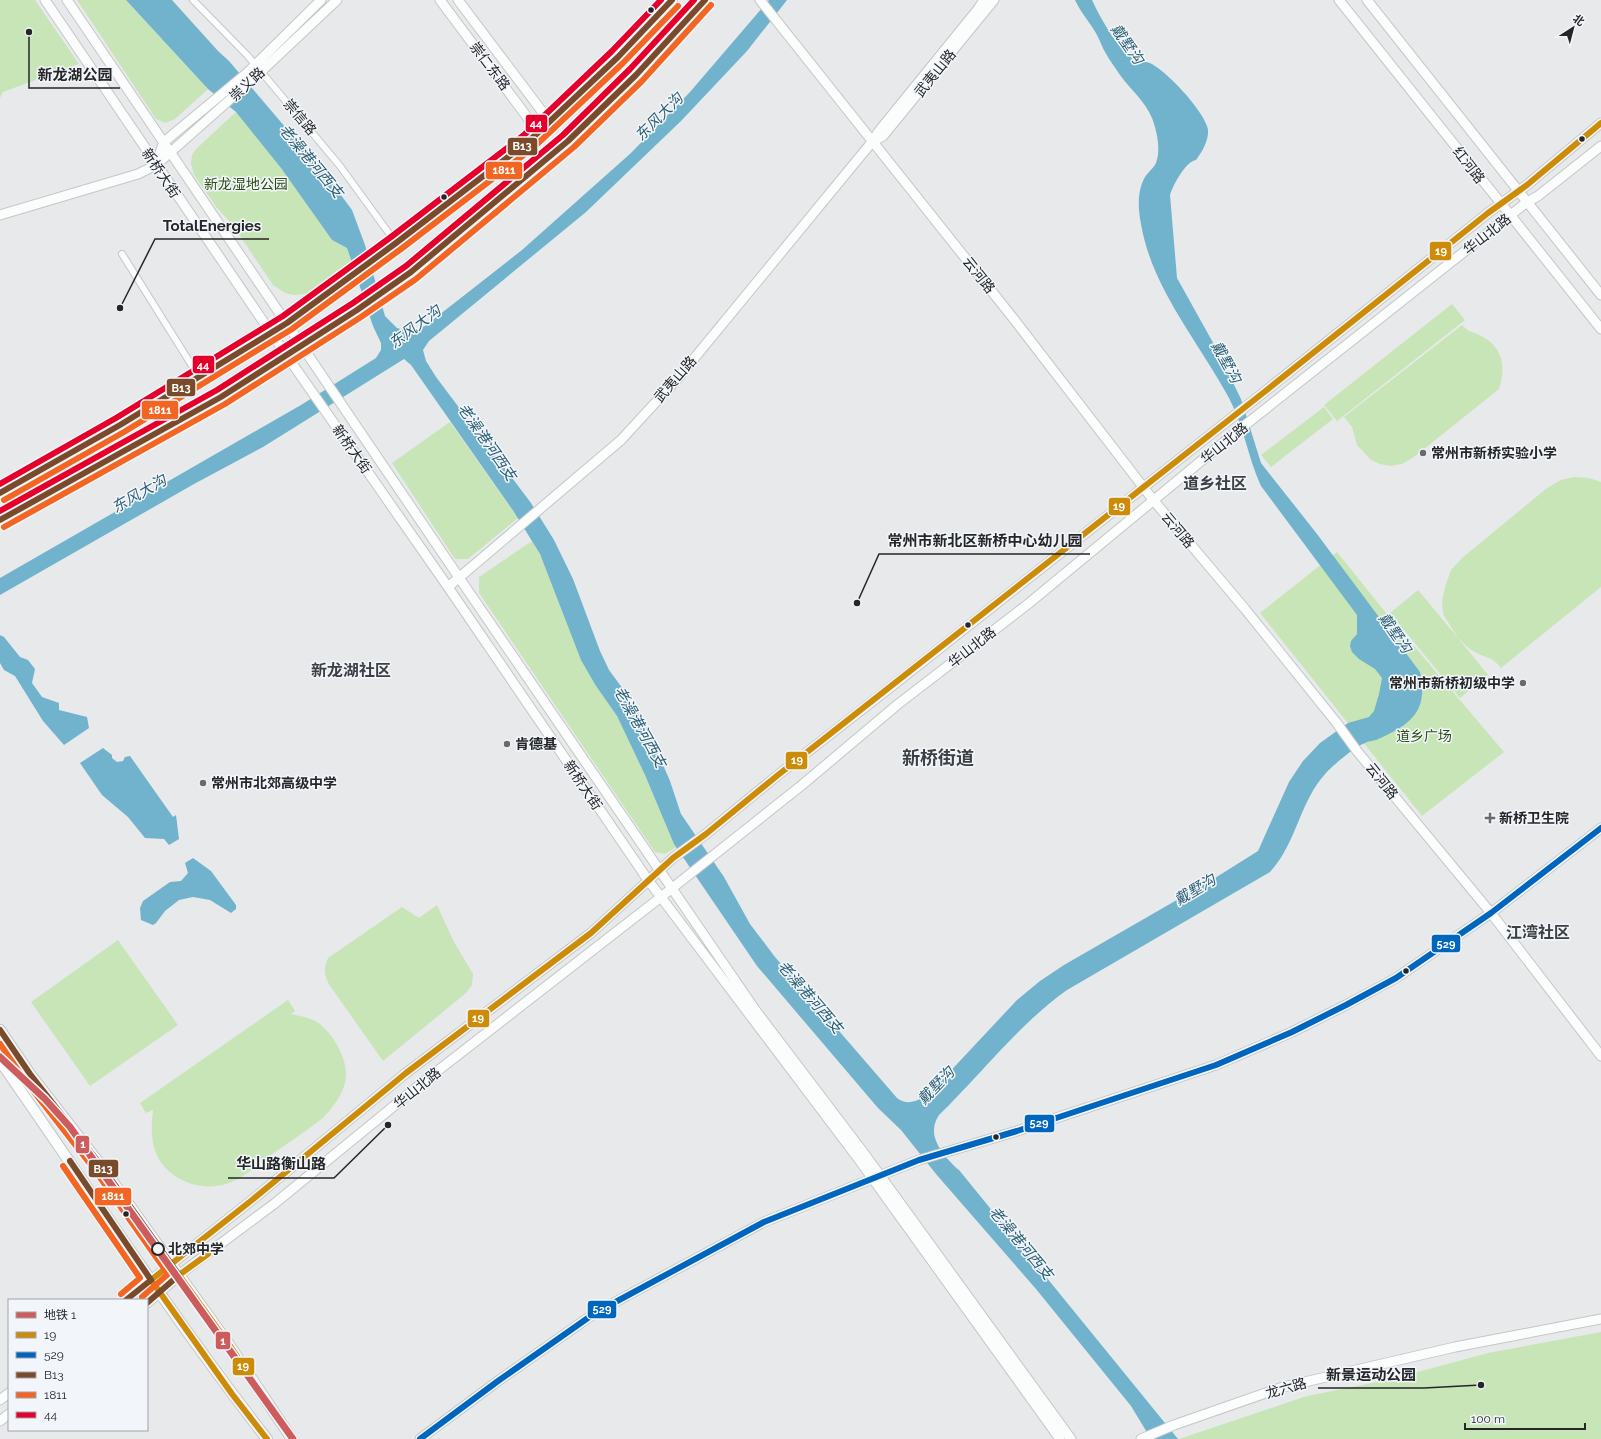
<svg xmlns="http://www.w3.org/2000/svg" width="1601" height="1439" viewBox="0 0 1601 1439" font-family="Raleway,'Noto Sans SC',sans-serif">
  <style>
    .green { fill: #c8e5b7 }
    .water { fill: #71b3cc }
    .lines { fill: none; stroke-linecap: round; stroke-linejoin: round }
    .street-casing { stroke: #c4c6c7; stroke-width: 8 }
    .secondary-casing { stroke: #c4c6c7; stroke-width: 11 }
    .primary-casing { stroke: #c4c6c7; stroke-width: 12 }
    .street { stroke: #fbfcfc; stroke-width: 6 }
    .secondary { stroke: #fbfcfc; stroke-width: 9 }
    .primary { stroke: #fbfcfc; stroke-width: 10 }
    .bus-1-casing { stroke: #f2f6fb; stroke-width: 9 }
    .bus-2-casing { stroke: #f2f6fb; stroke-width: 9 }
    .bus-3-casing { stroke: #f2f6fb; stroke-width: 9 }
    .bus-4-casing { stroke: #f2f6fb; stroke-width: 9 }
    .bus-5-casing { stroke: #f2f6fb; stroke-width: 9 }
    .bus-1 { stroke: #cd8c08; stroke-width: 6 }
    .bus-2 { stroke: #0065bd; stroke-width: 6 }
    .bus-3 { stroke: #7a4b2a; stroke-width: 6 }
    .bus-4 { stroke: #f26522; stroke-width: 6 }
    .bus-5 { stroke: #e4002b; stroke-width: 6 }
    .metro-1-casing { stroke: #f2f6fb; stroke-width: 10 }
    .metro-1 { stroke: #cd5c5c; stroke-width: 7 }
    .bus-dot { fill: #252628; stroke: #f2f6fb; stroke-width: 1.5 }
    .poi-dot { fill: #696a6c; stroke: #f2f6fb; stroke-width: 1.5 }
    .stop-dot { fill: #f2f6fb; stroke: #252628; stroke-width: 2 }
    .labels { text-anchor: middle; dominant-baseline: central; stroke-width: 3; stroke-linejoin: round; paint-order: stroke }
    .street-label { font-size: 14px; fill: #252628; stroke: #f2f6fb }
    .park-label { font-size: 14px; fill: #2e4f14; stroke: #f2f6fb }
    .poi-label { font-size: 14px; font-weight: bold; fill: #252628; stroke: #f2f6fb; text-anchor: start }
    .stop-label { font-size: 14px; font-weight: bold; fill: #252628; stroke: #f2f6fb; text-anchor: start }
    .water-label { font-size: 15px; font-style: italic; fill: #2d5f73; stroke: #f2f6fb }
    .quarter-label { font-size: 16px; font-weight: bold; fill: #3c4043; stroke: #f2f6fb }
    .district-label { font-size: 18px; font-weight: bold; fill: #3c4043; stroke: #f2f6fb }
    .leader { fill: none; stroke: #252628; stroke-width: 1.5 }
    .callout-dot { fill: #252628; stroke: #f2f6fb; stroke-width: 1.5 }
    .callout-label { font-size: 15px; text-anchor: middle; font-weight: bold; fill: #252628; stroke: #f2f6fb; stroke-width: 3; stroke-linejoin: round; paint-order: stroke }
    .line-badge { stroke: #f2f6fb; stroke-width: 1.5 }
    .badge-label { font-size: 11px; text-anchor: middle; font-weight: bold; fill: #fff }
  </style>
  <rect width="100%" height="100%" fill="#e7e9eb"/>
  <path class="green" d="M 0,0 L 35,0 L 79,64 L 3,92 L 0,98 Z
    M 77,0 L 126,0 L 208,89 L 175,119 L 165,123 L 156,119 Z
    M 236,112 L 281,168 L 332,240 L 347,248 L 351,261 L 306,294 L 294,295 L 285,293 L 273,285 L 232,224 L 217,208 L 194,175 L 191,164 L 192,155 L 196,149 Z
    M 1452,304 L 1465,320 L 1337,421 L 1324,405 Z
    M 1462,325 C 1467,331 1470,331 1477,334 C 1502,344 1507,366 1499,389 L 1414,457 L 1402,464 L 1391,466 L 1380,464 L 1371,460 L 1357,445 L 1352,427 L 1344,417 Z
    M 1324,407 L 1333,419 L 1271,467 L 1261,455 Z
    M 450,422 L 518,518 L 468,559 L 455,559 L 392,463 Z
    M 1574,477 L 1589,478 L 1601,482 L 1601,587 L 1501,668 C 1491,655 1486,659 1473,651 C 1467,648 1463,642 1458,638 L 1488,675 L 1460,698 L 1390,613 L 1418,590 L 1458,638 L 1443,614 L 1442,601 L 1445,587 L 1451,570 L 1462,558 L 1547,488 L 1561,480 Z
    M 532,541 L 540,554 L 596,686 L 617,716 L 645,775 L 676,847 L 665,854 L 655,852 L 479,593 L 479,577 Z
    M 1337,552 L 1386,613 L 1504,752 L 1422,816 L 1260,613 Z
    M 437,905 L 454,942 L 473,974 L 472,985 L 466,993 L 383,1061 L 330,986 C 324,975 323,970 328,958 L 402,907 L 419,918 Z
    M 118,940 L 178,1025 L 90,1086 L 31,1002 Z
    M 288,1000 L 295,1011 L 291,1014 C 300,1016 312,1018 320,1024 C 333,1035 345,1055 346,1072 C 347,1090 334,1106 323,1118 C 306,1131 288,1143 271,1155 C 255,1167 237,1184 216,1186 C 201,1188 183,1183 171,1173 C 151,1157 150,1134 153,1110 L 146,1113 L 140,1103 Z
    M 1601,1332 L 1601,1439 L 1179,1439 L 1307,1396 L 1392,1379 L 1488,1353 Z"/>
  <path class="water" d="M 126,0 L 172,0 L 218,51 L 229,61 L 326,175 L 352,210 L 365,245 L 385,316 L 397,328 L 410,332 L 425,326 L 522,250 L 631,153 L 690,92 L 769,0 L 787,0 L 747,51 L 681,121 L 586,212 L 429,341 L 423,350 L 426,361 L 436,377 L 531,503 L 554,540 L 573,579 L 600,651 L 609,670 L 623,689 L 647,728 L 670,781 L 681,814 L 724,877 L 750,924 L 775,957 L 897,1098 C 908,1106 916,1101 928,1095 L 1017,1000 L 1040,981 L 1064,965 L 1215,878 L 1258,851 L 1289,782 L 1303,761 L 1320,743 L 1348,723 L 1369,717 L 1374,711 L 1379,694 L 1382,678 L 1375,669 L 1359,659 L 1352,652 L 1350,646 L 1351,641 L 1357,634 L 1357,615 L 1261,486 C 1248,458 1244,426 1229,398 C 1199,342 1152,289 1141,224 C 1138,209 1137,191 1145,177 C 1148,172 1154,168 1156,163 C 1161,150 1157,131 1152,118 C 1145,101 1131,90 1120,75 C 1115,67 1109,60 1105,52 C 1101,45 1099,37 1094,30 C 1088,20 1080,11 1075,0 L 1092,0 C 1100,17 1116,47 1132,57 C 1138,61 1146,61 1152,64 C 1169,74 1200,107 1207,126 C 1211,136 1203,151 1196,160 C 1186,161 1173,185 1170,195 L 1177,278 L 1216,348 L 1241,399 L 1261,463 L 1317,534 L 1420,672 C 1429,712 1410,725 1376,740 C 1373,741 1368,741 1365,743 C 1356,746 1340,760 1333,766 C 1299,796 1299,841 1270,872 L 1067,990 C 1018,1025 982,1073 939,1115 C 936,1120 934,1124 934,1130 C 933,1144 949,1162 959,1170 L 1178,1439 L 1151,1439 L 1131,1406 L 1036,1289 L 936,1174 L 901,1130 L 878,1108 L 757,966 L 674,844 L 645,775 L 617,716 L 596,686 L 581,660 L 540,554 L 514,512 L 411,365 L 404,359 L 263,447 L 194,484 L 0,595 L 0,578 L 301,405 L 376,358 L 381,350 L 381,343 L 373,326 L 347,248 L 332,240 L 281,168 L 236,112 L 208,89 Z
    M 0,635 L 4,637 L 20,657 L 28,660 L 35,669 L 32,683 L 42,697 L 59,703 L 59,710 L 87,717 L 89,728 L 64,745 L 43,721 L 15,676 L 4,670 L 0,663 Z
    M 103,748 L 112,755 L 112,758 L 117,762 L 123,761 L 125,757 L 130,756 L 173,817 L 176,815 L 179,839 L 169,845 L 164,839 L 145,838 L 128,817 L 102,795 L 80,763 Z
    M 193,858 L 211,871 L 236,905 L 236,909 L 231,913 L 210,900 L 193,897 L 179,900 L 165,911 L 156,923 L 153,925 L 141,920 L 140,908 L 143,901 L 170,882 L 181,881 L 188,873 L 185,863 Z"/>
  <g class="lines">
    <defs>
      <path id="street" d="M 193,0 L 247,55 L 269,81 L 340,166 L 396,243
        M 122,254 L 199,377"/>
      <path id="secondary" d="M 45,0 L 271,333 L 448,587 L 648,880 L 860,1161 L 1060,1439
        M 67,0 L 460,579 L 756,1011 L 866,1156 L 1071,1439
        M 440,0 L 539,133
        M 458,0 L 550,122
        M 760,0 L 1013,318 L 1154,501 L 1245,609 L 1336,722 L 1357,751 L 1491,913 L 1601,1056
        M 1339,0 L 1601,329
        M 1367,0 L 1601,295
        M 872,142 L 883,136 L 994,0
        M 156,163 L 164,142 L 247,73 L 321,0
        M 0,215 L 138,174 L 156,165 L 251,81 L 337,0
        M 448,587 L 621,440 L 678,378 L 872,142 L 879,131 L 978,9 L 984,0
        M 126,1300 L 252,1200 L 406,1073 L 591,933 L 673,858 L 706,834 L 778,775 L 887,690 L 1263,393 L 1488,213 L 1527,185 L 1601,123
        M 147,1303 L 184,1271 L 274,1204 L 422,1083 L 661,897 L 802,785 L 897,705 L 1028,604 L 1235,433 L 1527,202 L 1538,196 L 1601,146
        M 0,1400 L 9,1393
        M 0,1421 L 9,1414
        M 420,1439 L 498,1381 L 595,1313 L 764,1222 L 919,1160 L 1017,1131 L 1216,1065 L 1292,1032 L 1346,1005 L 1396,978 L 1491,913 L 1601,828
        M 1141,1439 L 1174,1425 L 1283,1387 L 1455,1347 L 1601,1319"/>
      <path id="primary" d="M 0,493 L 120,425 L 287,323 L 351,275 L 396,243 L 529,141 L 618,57 L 672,0
        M 0,520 L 221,397 L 357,310 L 411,272 L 568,141 L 636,75 L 677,32 L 705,0
        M 0,1030 L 30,1074 L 100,1164 L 230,1346 L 292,1439
        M 0,1061 C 88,1187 172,1317 267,1439"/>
    </defs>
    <use href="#street" class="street-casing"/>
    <use href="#secondary" class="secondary-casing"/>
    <use href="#primary" class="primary-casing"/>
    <use href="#street" class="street"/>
    <use href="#secondary" class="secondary"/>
    <use href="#primary" class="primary"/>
    <defs>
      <path id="bus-1" d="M 208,1254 L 179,1275 L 230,1346 L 292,1439
        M 267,1439 L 232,1394 L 151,1280 L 252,1200 L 406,1073 L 591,933 L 673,858 L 706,834 L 778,775 L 1263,393 L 1488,213 L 1527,185 L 1601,123"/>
      <path id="bus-2" d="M 420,1439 L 498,1381 L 595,1313 L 764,1222 L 919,1160 L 1017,1131 L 1216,1065 L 1292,1032 L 1346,1005 L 1396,978 L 1491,913 L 1601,828"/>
      <path id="bus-3" d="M 0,493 L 120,425 L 287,323 L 396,243 L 529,141 L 618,57 L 672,0
        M 0,520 L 221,397 L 357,310 L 411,272 L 568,141 L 636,75 L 705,0
        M 0,1030 L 30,1074 L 100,1164 L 179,1275 L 147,1303
        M 70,1161 L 151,1280 L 126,1300"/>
      <path id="bus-4" d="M 4,500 L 124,432 L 292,329 L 401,249 L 534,147 L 623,63 L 678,6
        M 4,527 L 225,404 L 361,317 L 416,279 L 574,147 L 642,81 L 711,5
        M 0,1044 L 24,1079 L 94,1169 L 168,1274 L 142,1297
        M 63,1166 L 140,1278 L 121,1294"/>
      <path id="bus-5" d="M 0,484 L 116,418 L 283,316 L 391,237 L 524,135 L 612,51 L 661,0
        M 0,511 L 217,390 L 353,303 L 406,266 L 563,135 L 630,69 L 694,0"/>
    </defs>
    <use href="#bus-1" class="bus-1-casing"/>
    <use href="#bus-2" class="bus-2-casing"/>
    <use href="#bus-3" class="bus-3-casing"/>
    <use href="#bus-4" class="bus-4-casing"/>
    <use href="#bus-5" class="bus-5-casing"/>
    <use href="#bus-1" class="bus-1"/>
    <use href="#bus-2" class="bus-2"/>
    <use href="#bus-3" class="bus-3"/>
    <use href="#bus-4" class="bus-4"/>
    <use href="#bus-5" class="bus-5"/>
    <defs>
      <path id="metro-1" d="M 0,1057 L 45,1099 L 70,1127 L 293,1439"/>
    </defs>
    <use href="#metro-1" class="metro-1-casing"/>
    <use href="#metro-1" class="metro-1"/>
  </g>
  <g class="bus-dot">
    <circle cx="651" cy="10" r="3.5"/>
    <circle cx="1582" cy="139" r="3.5"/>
    <circle cx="444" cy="197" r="3.5"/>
    <circle cx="968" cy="625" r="3.5"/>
    <circle cx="1406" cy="971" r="3.5"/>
    <circle cx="996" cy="1137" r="3.5"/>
    <circle cx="126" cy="1214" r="3.5"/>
  </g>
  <g class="poi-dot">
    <circle cx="1423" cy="453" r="4"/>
    <circle cx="1523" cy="683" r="4"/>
    <circle cx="507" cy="744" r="4"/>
    <circle cx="203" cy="783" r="4"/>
    <path d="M1488 812h4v4h4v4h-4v4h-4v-4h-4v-4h4z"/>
  </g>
  <circle class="stop-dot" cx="158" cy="1249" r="6"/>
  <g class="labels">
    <g class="street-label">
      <text transform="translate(490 66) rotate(53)">崇仁东路</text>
      <text transform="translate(935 73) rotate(-51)">武夷山路</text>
      <text transform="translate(247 84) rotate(-43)">崇义路</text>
      <text transform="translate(300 117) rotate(50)">崇信路</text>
      <text transform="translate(1469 165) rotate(52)">红河路</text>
      <text transform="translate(161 173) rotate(56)">新桥大街</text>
      <text transform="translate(1487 234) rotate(-38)">华山北路</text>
      <text transform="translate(979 275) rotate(51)">云河路</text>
      <text transform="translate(675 379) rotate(-49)">武夷山路</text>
      <text transform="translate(1224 443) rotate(-39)">华山北路</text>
      <text transform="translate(352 449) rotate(55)">新桥大街</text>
      <text transform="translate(1178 530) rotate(50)">云河路</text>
      <text transform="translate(972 647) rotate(-38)">华山北路</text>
      <text transform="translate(1382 781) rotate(51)">云河路</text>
      <text transform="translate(583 785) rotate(56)">新桥大街</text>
      <text transform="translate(417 1088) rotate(-39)">华山北路</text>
      <text transform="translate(1286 1388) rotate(-16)">龙六路</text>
    </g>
    <g class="park-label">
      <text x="246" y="184">新龙湿地公园</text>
      <text x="1424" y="736">道乡广场</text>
    </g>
    <g class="poi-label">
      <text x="1431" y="453">常州市新桥实验小学</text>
      <text x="1515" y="683" text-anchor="end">常州市新桥初级中学</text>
      <text x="515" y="744">肯德基</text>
      <text x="211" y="783">常州市北郊高级中学</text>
      <text x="1499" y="818">新桥卫生院</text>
    </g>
    <g class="stop-label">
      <text x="168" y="1249">北郊中学</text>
    </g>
    <g class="water-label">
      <text transform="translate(1127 44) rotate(55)">戴墅沟</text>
      <text transform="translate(659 117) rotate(-45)">东风大沟</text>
      <text transform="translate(311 161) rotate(50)">老澡港河西支</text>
      <text transform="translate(415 327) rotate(-37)">东风大沟</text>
      <text transform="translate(1226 362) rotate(61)">戴墅沟</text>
      <text transform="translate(487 442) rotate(55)">老澡港河西支</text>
      <text transform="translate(139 494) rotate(-30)">东风大沟</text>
      <text transform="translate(1395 633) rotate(55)">戴墅沟</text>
      <text transform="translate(640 727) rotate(61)">老澡港河西支</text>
      <text transform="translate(1195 890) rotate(-31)">戴墅沟</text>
      <text transform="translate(810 997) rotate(49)">老澡港河西支</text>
      <text transform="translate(936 1086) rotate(-46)">戴墅沟</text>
      <text transform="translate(1021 1243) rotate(50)">老澡港河西支</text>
    </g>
    <g class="quarter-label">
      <text x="1215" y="483">道乡社区</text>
      <text x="351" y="670">新龙湖社区</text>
      <text x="1538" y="932">江湾社区</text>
    </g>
    <g class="district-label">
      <text x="938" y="757">新桥街道</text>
    </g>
  </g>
  <path class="leader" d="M29 32L29 88H120M120 308L155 239H269M857 603L879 554H1090M388 1125L334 1178H228M1481 1385L1424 1388H1318"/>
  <g class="callout-dot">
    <circle cx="29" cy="32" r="4"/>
    <circle cx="120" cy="308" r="4"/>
    <circle cx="857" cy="603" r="4"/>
    <circle cx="388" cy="1125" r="4"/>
    <circle cx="1481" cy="1385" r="4"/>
  </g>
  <g class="callout-label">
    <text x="75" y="80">新龙湖公园</text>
    <text x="212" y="231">TotalEnergies</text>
    <text x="985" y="546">常州市新北区新桥中心幼儿园</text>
    <text x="281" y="1169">华山路衡山路</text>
    <text x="1371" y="1380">新景运动公园</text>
  </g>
  <g class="line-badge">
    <rect x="525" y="114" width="23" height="19" rx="4" fill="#e4002b"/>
    <rect x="507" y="137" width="31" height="19" rx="4" fill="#7a4b2a"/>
    <rect x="485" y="161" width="38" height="19" rx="4" fill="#f26522"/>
    <rect x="1429" y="241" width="23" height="20" rx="4" fill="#cd8c08"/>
    <rect x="192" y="355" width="23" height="19" rx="4" fill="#e4002b"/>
    <rect x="166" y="378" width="30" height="19" rx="4" fill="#7a4b2a"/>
    <rect x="141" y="400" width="38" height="20" rx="4" fill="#f26522"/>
    <rect x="1108" y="497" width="23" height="19" rx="4" fill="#cd8c08"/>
    <rect x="785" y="751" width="23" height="19" rx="4" fill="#cd8c08"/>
    <rect x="1431" y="934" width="30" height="19" rx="4" fill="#0065bd"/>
    <rect x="467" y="1009" width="23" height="19" rx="4" fill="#cd8c08"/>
    <rect x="1024" y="1114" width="31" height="19" rx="4" fill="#0065bd"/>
    <rect x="75" y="1135" width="15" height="19" rx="4" fill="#cd5c5c"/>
    <rect x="88" y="1159" width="31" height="19" rx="4" fill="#7a4b2a"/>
    <rect x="94" y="1187" width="38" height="19" rx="4" fill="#f26522"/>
    <rect x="587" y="1300" width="30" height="19" rx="4" fill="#0065bd"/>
    <rect x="215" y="1331" width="16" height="19" rx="4" fill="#cd5c5c"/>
    <rect x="232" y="1357" width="23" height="19" rx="4" fill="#cd8c08"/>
  </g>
  <g class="badge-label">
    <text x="536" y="127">44</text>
    <text x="522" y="150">B13</text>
    <text x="504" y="174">1811</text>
    <text x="1441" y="255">19</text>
    <text x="203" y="369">44</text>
    <text x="181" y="392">B13</text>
    <text x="160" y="414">1811</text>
    <text x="1119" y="510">19</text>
    <text x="797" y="764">19</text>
    <text x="1446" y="948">529</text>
    <text x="478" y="1022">19</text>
    <text x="1039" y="1127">529</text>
    <text x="83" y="1148">1</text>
    <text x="103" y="1173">B13</text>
    <text x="113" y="1200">1811</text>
    <text x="602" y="1313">529</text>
    <text x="223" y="1345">1</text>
    <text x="243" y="1370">19</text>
  </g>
  <rect x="8" y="1299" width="140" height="132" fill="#f2f6fb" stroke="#a0a3a7"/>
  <rect x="16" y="1312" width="20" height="6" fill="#cd5c5c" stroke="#a0a3a7"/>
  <text x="44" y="1319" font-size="12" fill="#252628">地铁 1</text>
  <rect x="16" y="1332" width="20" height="6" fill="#cd8c08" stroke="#a0a3a7"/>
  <text x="44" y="1339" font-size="12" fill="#252628">19</text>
  <rect x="16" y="1352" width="20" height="6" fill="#0065bd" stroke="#a0a3a7"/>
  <text x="44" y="1359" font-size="12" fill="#252628">529</text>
  <rect x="16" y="1372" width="20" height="6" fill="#7a4b2a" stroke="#a0a3a7"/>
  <text x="44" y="1379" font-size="12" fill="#252628">B13</text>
  <rect x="16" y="1392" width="20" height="6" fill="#f26522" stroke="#a0a3a7"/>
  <text x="44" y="1399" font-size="12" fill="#252628">1811</text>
  <rect x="16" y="1412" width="20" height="6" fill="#e4002b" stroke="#a0a3a7"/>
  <text x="44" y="1419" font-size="12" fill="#252628">44</text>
  <g transform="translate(1573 28) rotate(36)" stroke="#f2f6fb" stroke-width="3" paint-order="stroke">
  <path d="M0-3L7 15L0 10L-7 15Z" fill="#252628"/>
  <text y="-6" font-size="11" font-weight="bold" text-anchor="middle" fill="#252628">北</text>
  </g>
  <path d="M1465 1423v6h120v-6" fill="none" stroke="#252628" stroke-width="2"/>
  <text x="1471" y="1423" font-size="12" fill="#252628" stroke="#f2f6fb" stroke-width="3" paint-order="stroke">100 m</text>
</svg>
